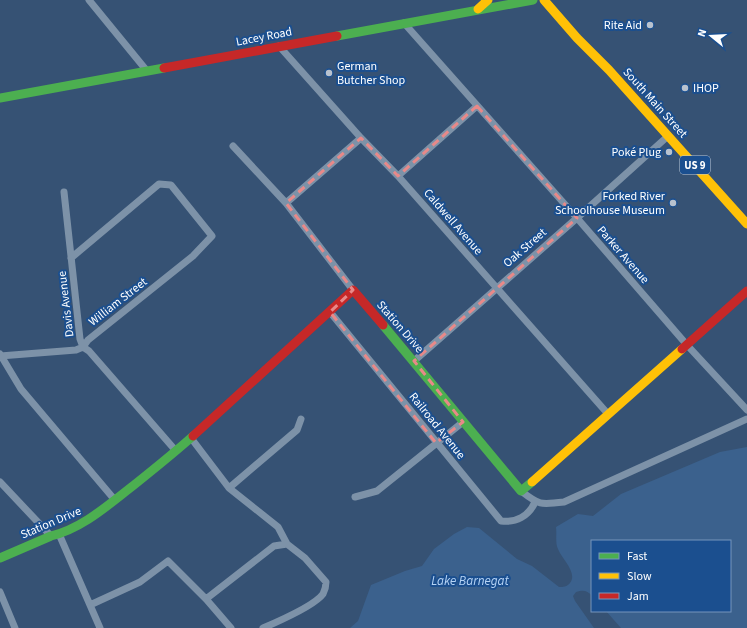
<svg xmlns="http://www.w3.org/2000/svg" width="747" height="628" viewBox="0 0 747 628" font-family="'Source Sans 3',sans-serif">
  <style>
    .water { fill: #3b618d }
    .lines { fill: none; stroke-linecap: round; stroke-linejoin: round }
    .street { stroke: #7d92a8; stroke-width: 7 }
    .fast { stroke: #4caf50; stroke-width: 9 }
    .slow { stroke: #ffc107; stroke-width: 9 }
    .jam { stroke: #c62828; stroke-width: 9 }
    .marked { fill: none; stroke: #e88989; stroke-width: 3; stroke-dasharray: 8 5; stroke-linejoin: round }
    .poi-dot { fill: #b9c2ce; stroke: #1b4f8f; stroke-width: 1.5 }
    .labels { text-anchor: middle; dominant-baseline: central; stroke-width: 4; stroke-linejoin: round; paint-order: stroke }
    .shield { fill: #1b4f8f; stroke: #bbcadd; stroke-width: 1 }
    .shield-label { font-size: 11px; font-weight: bold; fill: #fff }
    .poi-label { font-size: 12px; fill: #fff; stroke: #1b4f8f; text-anchor: end }
    .street-label { font-size: 12px; fill: #fff; stroke: #1b4f8f }
    .water-label { font-size: 13px; font-style: italic; fill: #b5d3f5; stroke: #1b4f8f }
  </style>
  <rect width="100%" height="100%" fill="#365274"/>
  <path class="water" d="M 747,447 L 747,628 L 621,628 L 606,611 L 730,611 L 730,541 L 592,541 L 592,596 C 587,590 583,590 576,592 L 573,596 L 575,601 L 594,628 L 350,628 L 358,621 L 371,585 L 405,571 L 422,566 L 434,549 L 454,534 L 467,527 L 479,528 L 517,559 L 532,566 L 559,587 C 563,587 567,587 570,583 C 578,573 562,559 558,549 C 555,543 557,534 556,527 L 578,514 L 593,516 L 621,494 L 720,452 Z"/>
  <g class="lines">
    <path class="street" d="M 89,0 L 147,71
      M 404,23 L 577,218 L 687,345 L 747,410
      M 279,46 L 361,138 L 398,176 L 608,414
      M 233,146 L 286,203 L 353,290
      M 398,176 L 477,106
      M 64,192 L 80,339 L 83,347 L 89,351 L 176,451
      M 286,203 L 361,138
      M 330,312 L 501,521 C 516,523 529,516 535,502
      M 0,354 L 21,389 L 114,499
      M 0,356 L 76,350 L 83,347 L 88,340 L 193,256 L 212,236 L 171,185 L 159,184 L 71,258
      M 414,361 L 577,218 L 668,136
      M 191,438 L 229,488 L 278,527 L 287,544 L 305,558 L 326,582 C 326,586 325,590 323,594 C 315,605 277,622 263,628
      M 0,482 L 51,536
      M 229,488 L 297,430 L 301,419
      M 521,491 C 539,505 540,505 564,502 L 747,419
      M 355,497 L 377,491 L 463,422
      M 59,534 L 100,628
      M 0,592 L 15,628
      M 206,599 L 274,546 L 287,544
      M 90,605 L 140,582 L 168,561 L 206,599 L 231,628"/>
    <path class="fast" d="M 337,36 L 533,0
      M 0,98 L 164,68
      M 383,325 L 521,491 L 532,482
      M 0,558 L 51,536 C 83,528 108,505 134,485 C 154,469 174,453 193,436"/>
    <path class="slow" d="M 544,0 L 577,38 L 609,70 L 747,224
      M 478,9 L 488,0
      M 532,482 L 682,349"/>
    <path class="jam" d="M 164,68 L 337,36
      M 682,349 L 747,291
      M 193,436 L 353,290 L 383,325"/>
  </g>
  <path class="marked" d="M 477,106 L 577,218 L 414,361 L 463,422 L 436,443 L 330,312 L 353,290 L 286,203 L 361,138 L 398,176 Z"/>
  <g class="poi-dot">
    <circle cx="650" cy="25" r="4"/>
    <circle cx="329" cy="73" r="4"/>
    <circle cx="685" cy="88" r="4"/>
    <circle cx="669" cy="152" r="4"/>
    <circle cx="673" cy="203" r="4"/>
  </g>
  <g class="labels">
    <rect class="shield" x="680" y="156" width="30" height="18" rx="3"/>
    <g class="shield-label">
      <text x="695" y="165">US 9</text>
    </g>
    <g class="poi-label">
      <text x="642" y="25">Rite Aid</text>
      <text x="337" y="66" text-anchor="start">German<tspan x="337" dy="14">Butcher Shop</tspan></text>
      <text x="693" y="88" text-anchor="start">IHOP</text>
      <text x="661" y="152">Poké Plug</text>
      <text x="665" y="196">Forked River<tspan x="665" dy="14">Schoolhouse Museum</tspan></text>
    </g>
    <g class="street-label">
      <text transform="translate(264 37) rotate(-11)">Lacey Road</text>
      <text transform="translate(655 103) rotate(48)">South Main Street</text>
      <text transform="translate(453 222) rotate(49)">Caldwell Avenue</text>
      <text transform="translate(525 248) rotate(-41)">Oak Street</text>
      <text transform="translate(623 255) rotate(49)">Parker Avenue</text>
      <text transform="translate(118 302) rotate(-38)">William Street</text>
      <text transform="translate(66 304) rotate(-97)">Davis Avenue</text>
      <text transform="translate(400 327) rotate(49)">Station Drive</text>
      <text transform="translate(437 426) rotate(51)">Railroad Avenue</text>
      <text transform="translate(51 523) rotate(-23)">Station Drive</text>
    </g>
    <g class="water-label">
      <text x="470" y="581">Lake Barnegat</text>
    </g>
  </g>
  <rect x="591" y="540" width="140" height="72" fill="#1b4f8f" stroke="#7695bc"/>
  <rect x="599" y="553" width="20" height="6" fill="#4caf50" stroke="#7695bc"/>
  <text x="627" y="560" font-size="12" fill="#ffffff">Fast</text>
  <rect x="599" y="573" width="20" height="6" fill="#ffc107" stroke="#7695bc"/>
  <text x="627" y="580" font-size="12" fill="#ffffff">Slow</text>
  <rect x="599" y="593" width="20" height="6" fill="#c62828" stroke="#7695bc"/>
  <text x="627" y="600" font-size="12" fill="#ffffff">Jam</text>
  <g transform="translate(711 36) rotate(288)" stroke="#1b4f8f" stroke-width="3" paint-order="stroke">
  <path d="M0-3L7 15L0 10L-7 15Z" fill="#ffffff"/>
  <text y="-6" font-size="11" font-weight="bold" text-anchor="middle" fill="#ffffff">N</text>
  </g>
</svg>
